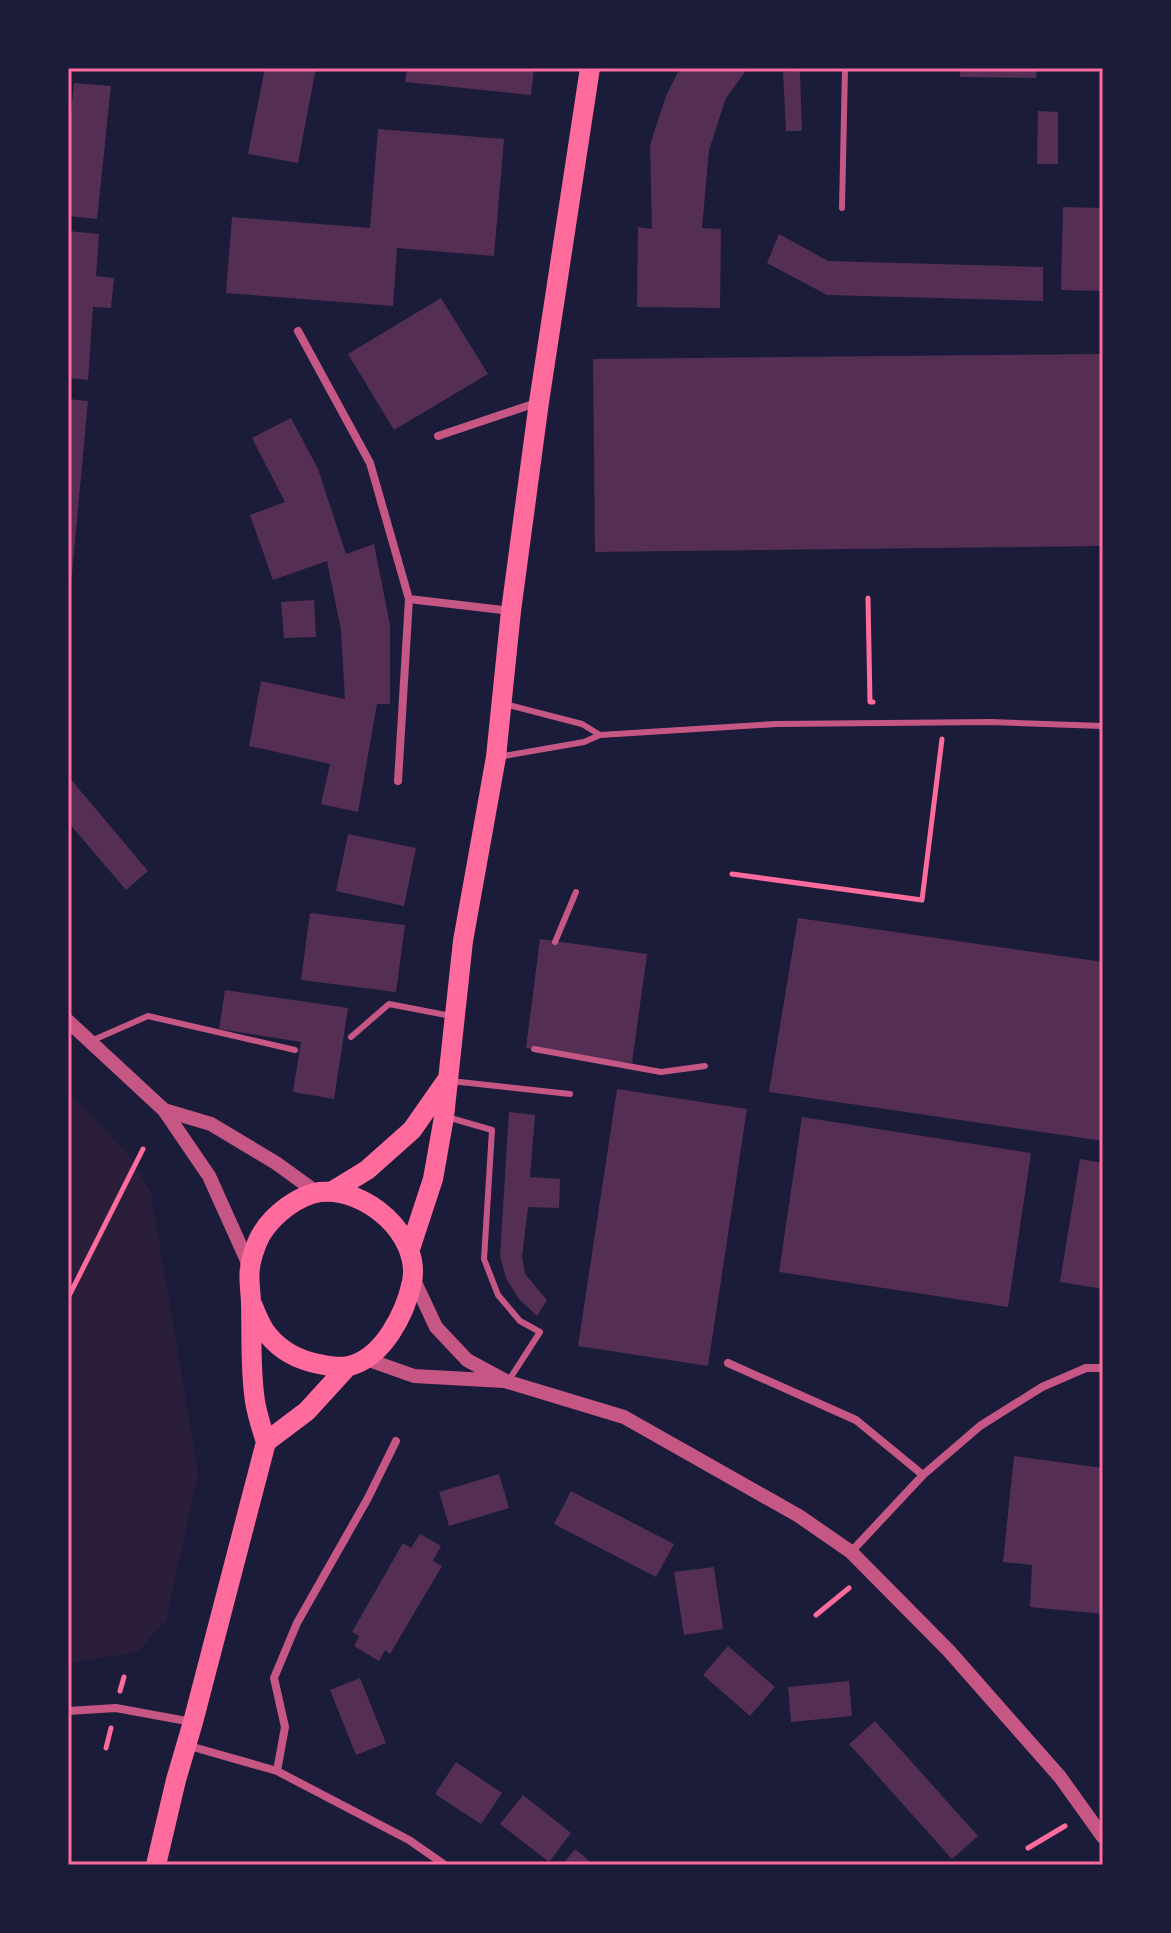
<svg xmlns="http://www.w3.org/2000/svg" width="1171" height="1933" viewBox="0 0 1171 1933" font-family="Merriweather,serif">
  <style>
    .green { fill: #2a1e3b }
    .building { fill: #542f53 }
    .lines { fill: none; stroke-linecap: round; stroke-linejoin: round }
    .path { stroke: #ff6b9d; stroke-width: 5 }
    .service { stroke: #c65784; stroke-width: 6 }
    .minor { stroke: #c65784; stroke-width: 8 }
    .tertiary { stroke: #c65784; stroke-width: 14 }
    .primary { stroke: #ff6b9d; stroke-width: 20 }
    .neatline { fill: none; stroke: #ff6b9d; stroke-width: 3 }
  </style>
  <rect width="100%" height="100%" fill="#1b1b3a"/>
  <path class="green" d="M 68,1091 L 128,1154 L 151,1193 L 198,1474 L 166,1620 L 138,1652 L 68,1663 Z"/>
  <path class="building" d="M 265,68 L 316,68 L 298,163 L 248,154 Z
    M 407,68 L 534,68 L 531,95 L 405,82 Z
    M 680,68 L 748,68 L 726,98 L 709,150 L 702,228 L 721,229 L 720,308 L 637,307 L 638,227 L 652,229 L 650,145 L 666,96 Z
    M 960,68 L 1037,68 L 1036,78 L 960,77 Z
    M 800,71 L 802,131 L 786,131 L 783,72 Z
    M 74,83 L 111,86 L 97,219 L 68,216 L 68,141 Z
    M 1038,111 L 1058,112 L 1058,164 L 1037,164 Z
    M 378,129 L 504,139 L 494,256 L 397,248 L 393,306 L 226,293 L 232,217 L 370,228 Z
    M 1063,207 L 1103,208 L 1103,291 L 1061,290 Z
    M 68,231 L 99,234 L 96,276 L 114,278 L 111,308 L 93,307 L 88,380 L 68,378 Z
    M 779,234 L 828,261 L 1043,267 L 1043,301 L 827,295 L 767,263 Z
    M 441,298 L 488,374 L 394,430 L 348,354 Z
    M 1103,354 L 1103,546 L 595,552 L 593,359 Z
    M 68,399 L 88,401 L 70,595 L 68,595 Z
    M 291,418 L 318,469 L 346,554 L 374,544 L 390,625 L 390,704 L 377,704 L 358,812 L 321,804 L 330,764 L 249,746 L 261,681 L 345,699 L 341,630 L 327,561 L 273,580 L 250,515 L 285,502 L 252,438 Z
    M 314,600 L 316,637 L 284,638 L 281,602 Z
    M 68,776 L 148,871 L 126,890 L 68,822 Z
    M 348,834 L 416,848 L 404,906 L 336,891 Z
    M 310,913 L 405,925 L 396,992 L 301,980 Z
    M 798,918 L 1103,962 L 1103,1141 L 769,1092 Z
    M 540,939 L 647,954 L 632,1063 L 526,1048 Z
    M 225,990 L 348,1008 L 334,1099 L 293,1092 L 301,1042 L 219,1029 Z
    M 617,1089 L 747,1109 L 708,1366 L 578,1346 Z
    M 509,1112 L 535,1115 L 530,1177 L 560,1179 L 559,1208 L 528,1207 L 522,1257 L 525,1274 L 547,1300 L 537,1316 L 519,1299 L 506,1278 L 500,1256 Z
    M 802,1117 L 1031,1153 L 1008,1307 L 779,1272 Z
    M 1080,1159 L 1103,1163 L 1103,1289 L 1060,1282 Z
    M 1014,1456 L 1103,1468 L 1103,1614 L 1030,1607 L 1032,1565 L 1003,1562 Z
    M 499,1474 L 509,1508 L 449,1526 L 439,1492 Z
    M 571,1491 L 674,1544 L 656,1577 L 554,1524 Z
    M 420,1534 L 441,1546 L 433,1561 L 442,1566 L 390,1654 L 385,1650 L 379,1661 L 354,1646 L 359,1636 L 352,1632 L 403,1543 L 411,1548 Z
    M 714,1567 L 723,1629 L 684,1635 L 674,1572 Z
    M 728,1646 L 775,1687 L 750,1716 L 703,1675 Z
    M 360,1678 L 386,1743 L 356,1755 L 330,1690 Z
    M 849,1681 L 852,1716 L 791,1722 L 788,1687 Z
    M 875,1721 L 978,1836 L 952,1859 L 849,1744 Z
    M 456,1762 L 502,1793 L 481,1824 L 435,1794 Z
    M 523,1795 L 571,1833 L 549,1862 L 500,1824 Z
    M 575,1849 L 594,1865 L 562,1865 Z"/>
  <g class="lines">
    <path class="path" d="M 868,598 L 870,702 L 873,702
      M 732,874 L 922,900 L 942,739
      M 68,1298 L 143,1149
      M 816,1615 L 849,1588
      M 120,1691 L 124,1677
      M 106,1748 L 111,1728
      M 1028,1848 L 1065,1826"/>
    <path class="service" d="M 842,208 L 845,68
      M 505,704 L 582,724 L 600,735
      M 498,757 L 584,742 L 600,735 L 776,724 L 991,722 L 1103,726
      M 555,942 L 576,892
      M 351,1037 L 389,1004 L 451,1016
      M 91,1041 L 148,1016 L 295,1050
      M 534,1049 L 661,1072 L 705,1066
      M 451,1081 L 570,1094
      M 447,1117 L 492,1130 L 484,1259 L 498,1295 L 520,1321 L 540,1332 L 509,1380"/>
    <path class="minor" d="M 298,331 L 370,463 L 409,599 L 398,781
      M 438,436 L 536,403
      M 409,599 L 511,611
      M 728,1363 L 856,1420 L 923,1475
      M 851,1552 L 923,1475 L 980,1426 L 1042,1387 L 1086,1368 L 1103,1368
      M 68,1711 L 116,1708 L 192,1722
      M 186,1745 L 277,1771 L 409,1840 L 445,1865
      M 277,1771 L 285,1727 L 274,1678 L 297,1623 L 368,1498 L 396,1441"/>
    <path class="tertiary" d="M 68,1021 L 164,1110 L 209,1176 L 250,1267
      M 164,1110 L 211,1124 L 276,1163 L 316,1192
      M 413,1278 L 436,1327 L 467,1360 L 508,1382 L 624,1417 L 799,1516 L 851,1552 L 949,1651 L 1060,1777 L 1103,1837
      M 366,1359 L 414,1376 L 504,1381"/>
    <path class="primary" d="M 331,1192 L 367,1170 L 412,1130 L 447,1080
      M 410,1249 L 433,1179 L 444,1117 L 463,941 L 496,757 L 511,611 L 539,402 L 590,68
      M 266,1442 L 307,1411 L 348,1366
      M 156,1865 L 176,1780 L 193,1722 L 266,1442 C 262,1429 257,1415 255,1401 C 250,1369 252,1336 251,1304 C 251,1292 248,1279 250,1268 C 251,1258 257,1241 262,1233 C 273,1215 298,1195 320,1192 C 366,1187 421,1235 412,1282 C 405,1314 383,1358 349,1366 C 340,1368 328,1366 319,1364 C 298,1360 281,1351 268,1335 C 260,1326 256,1312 251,1302"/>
  </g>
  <rect width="1171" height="1933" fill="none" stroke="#1b1b3a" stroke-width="140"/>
  <rect x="70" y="70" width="1031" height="1793" class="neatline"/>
</svg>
